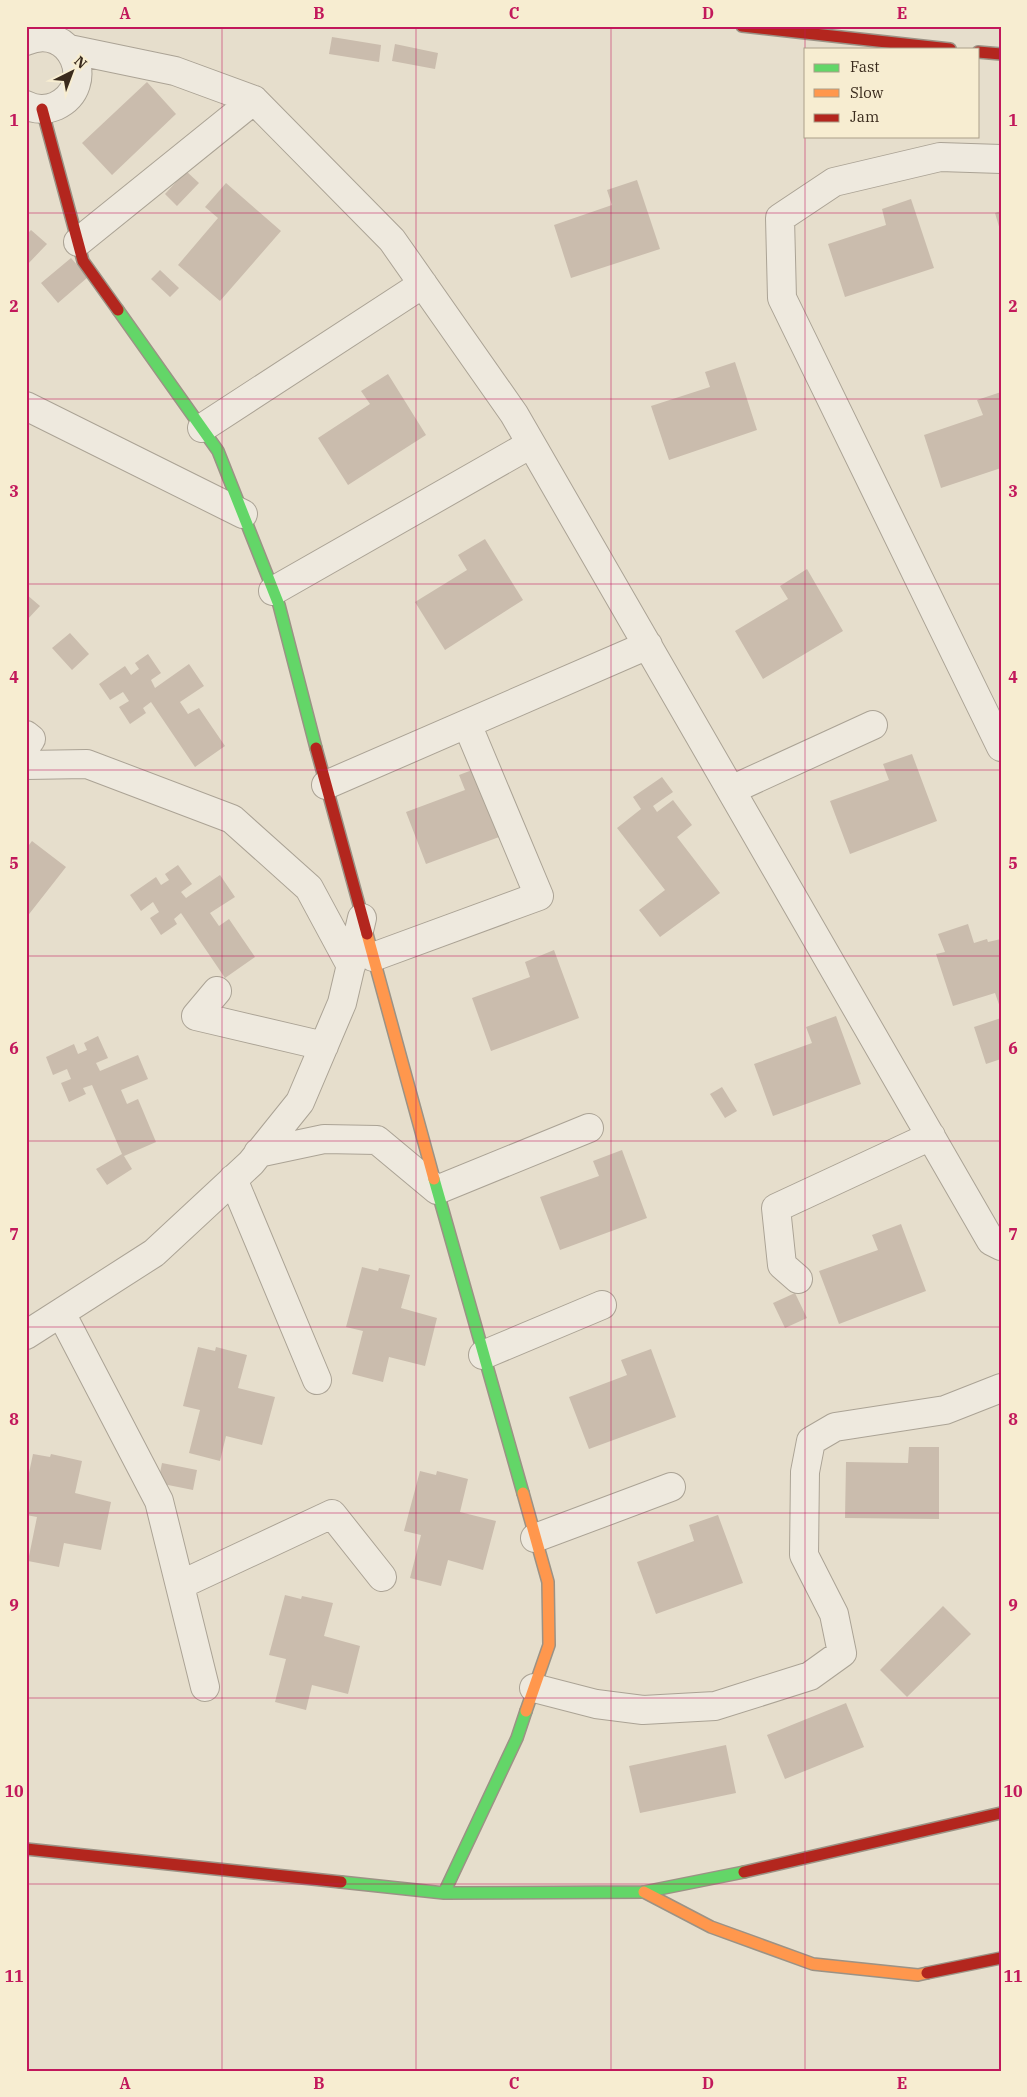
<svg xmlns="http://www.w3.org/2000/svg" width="1027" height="2097" viewBox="0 0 1027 2097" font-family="'IBM Plex Serif',serif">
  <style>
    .building { fill: #cabcad }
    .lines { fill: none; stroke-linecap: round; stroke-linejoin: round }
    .street-casing { stroke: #aba395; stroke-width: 30 }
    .fast-casing { stroke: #9b9285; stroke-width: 14 }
    .slow-casing { stroke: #9b9285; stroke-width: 14 }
    .jam-casing { stroke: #9b9285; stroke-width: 14 }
    .street { stroke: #eee9de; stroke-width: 28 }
    .fast { stroke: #63d668; stroke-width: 11 }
    .slow { stroke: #ff974d; stroke-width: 11 }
    .jam { stroke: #b3261e; stroke-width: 11 }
    .grid { fill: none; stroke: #c2185b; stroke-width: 1; stroke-opacity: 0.55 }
    .neatline { fill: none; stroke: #c2185b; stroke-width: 2 }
    .grid-label { font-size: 16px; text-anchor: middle; font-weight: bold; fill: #c2185b }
  </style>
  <rect width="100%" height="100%" fill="#e6decc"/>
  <path class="building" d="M 332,37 L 381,45 L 379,62 L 329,54 Z
    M 395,44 L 438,53 L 435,69 L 392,61 Z
    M 147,82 L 176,114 L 112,175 L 82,143 Z
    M 186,171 L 199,183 L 177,206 L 165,194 Z
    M 637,180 L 660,249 L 571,278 L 554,225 L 612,205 L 607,190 Z
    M 226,183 L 281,231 L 220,301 L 178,265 L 218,218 L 205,207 Z
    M 911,199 L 934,268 L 845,297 L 828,244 L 886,225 L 882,209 Z
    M 1001,211 L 1001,230 L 1000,230 L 995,213 Z
    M 31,230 L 47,244 L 26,266 L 26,235 Z
    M 71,258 L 88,277 L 58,303 L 41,283 Z
    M 160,270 L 179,288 L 170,297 L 151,279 Z
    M 735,362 L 757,430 L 669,460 L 651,406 L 710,387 L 705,372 Z
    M 388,374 L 426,435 L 348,485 L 318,438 L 370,404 L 361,391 Z
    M 1001,392 L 1001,468 L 941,488 L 924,435 L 983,415 L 977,400 Z
    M 485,539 L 523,600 L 445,650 L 415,602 L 467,570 L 458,555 Z
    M 807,569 L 843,631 L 763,679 L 735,631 L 788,599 L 780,586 Z
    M 26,594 L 40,606 L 26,621 Z
    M 70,633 L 89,654 L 72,670 L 52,648 Z
    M 148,654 L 161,673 L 151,680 L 155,688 L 189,664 L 204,686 L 180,702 L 188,714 L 199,708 L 225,746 L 195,767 L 151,702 L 143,708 L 146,713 L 130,724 L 119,707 L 129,701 L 123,692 L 110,700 L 99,684 L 125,666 L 131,675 L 139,669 L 135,663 Z
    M 912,754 L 937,821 L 850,854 L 830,801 L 889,780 L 883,764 Z
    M 488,764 L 513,832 L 426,864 L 406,812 L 465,790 L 459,775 Z
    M 662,777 L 673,792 L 653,806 L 657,812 L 673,800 L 692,825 L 677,837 L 720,893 L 660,937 L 639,910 L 665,890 L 617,828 L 641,809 L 633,797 Z
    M 32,841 L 66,867 L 26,918 L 26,849 Z
    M 178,865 L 192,884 L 181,892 L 186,898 L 220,875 L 235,897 L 210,913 L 219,926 L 229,919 L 255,957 L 225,978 L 181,913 L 174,919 L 177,924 L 161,935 L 150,918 L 159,912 L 153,902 L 141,911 L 130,895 L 156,877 L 161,885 L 169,880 L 165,874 Z
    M 968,924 L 974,943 L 987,939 L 988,942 L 1001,939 L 1001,1010 L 995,993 L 953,1006 L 936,954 L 945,952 L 938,934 Z
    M 554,950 L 579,1018 L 491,1051 L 472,998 L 530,977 L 525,962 Z
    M 836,1016 L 861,1084 L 773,1116 L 754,1064 L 812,1043 L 806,1027 Z
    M 1001,1018 L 1001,1059 L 986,1064 L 974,1027 Z
    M 98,1036 L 108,1058 L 96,1063 L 100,1071 L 138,1055 L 148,1079 L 121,1090 L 127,1104 L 138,1099 L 156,1142 L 124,1156 L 132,1169 L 107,1185 L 96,1169 L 122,1154 L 92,1085 L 83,1088 L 86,1094 L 69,1102 L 61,1083 L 71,1079 L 67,1069 L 53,1075 L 46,1057 L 74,1044 L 78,1054 L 87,1050 L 84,1043 Z
    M 722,1087 L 737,1111 L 725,1118 L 710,1094 Z
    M 622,1150 L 647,1218 L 560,1250 L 540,1197 L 599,1176 L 593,1161 Z
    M 901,1224 L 926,1291 L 839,1324 L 819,1271 L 878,1250 L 872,1235 Z
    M 362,1267 L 378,1271 L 379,1268 L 410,1275 L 401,1308 L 437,1318 L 425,1366 L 389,1357 L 383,1382 L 352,1374 L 363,1331 L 346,1327 Z
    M 795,1293 L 807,1318 L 785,1328 L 773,1303 Z
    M 198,1347 L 215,1351 L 216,1347 L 247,1355 L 238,1388 L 275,1397 L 262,1445 L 226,1436 L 220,1461 L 189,1453 L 200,1410 L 183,1406 Z
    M 651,1349 L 676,1417 L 589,1449 L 569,1397 L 627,1375 L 621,1360 Z
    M 909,1447 L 939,1447 L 939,1519 L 845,1518 L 846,1462 L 908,1463 Z
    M 33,1454 L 50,1457 L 51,1454 L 82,1461 L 75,1493 L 111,1502 L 101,1550 L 64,1543 L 59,1567 L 28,1561 L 37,1517 L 26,1515 L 26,1487 Z
    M 162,1463 L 197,1470 L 193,1490 L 158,1483 Z
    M 420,1471 L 436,1475 L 437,1471 L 468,1479 L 460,1512 L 496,1521 L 483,1570 L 448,1560 L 441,1586 L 410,1578 L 421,1535 L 404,1531 Z
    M 718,1515 L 743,1583 L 656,1614 L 637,1562 L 694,1541 L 689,1525 Z
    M 285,1595 L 301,1599 L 302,1596 L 333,1603 L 324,1636 L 360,1646 L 348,1694 L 312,1685 L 306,1710 L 275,1702 L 286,1659 L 269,1655 Z
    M 943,1606 L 971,1634 L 907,1697 L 880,1670 Z
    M 846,1703 L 864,1747 L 785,1779 L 767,1735 Z
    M 726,1745 L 736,1793 L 640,1813 L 629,1766 Z"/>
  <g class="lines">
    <defs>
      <path id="street" d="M 26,41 C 71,21 99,86 56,106 C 47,110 35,110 26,105
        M 69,49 L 175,71 L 254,100 L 392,240 L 514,414 L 991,1241 L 1001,1246
        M 1001,159 L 940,157 L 834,182 L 780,218 L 782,298 L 1001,747
        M 78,242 L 254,100
        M 26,406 L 243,514
        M 202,428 L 423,284
        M 273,591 L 531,444
        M 26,735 L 31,739 L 26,746
        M 26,765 L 87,764 L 232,819 L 309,888 L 351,966
        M 326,785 L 648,645
        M 731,790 L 873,725
        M 373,957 L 539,896 L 467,724
        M 217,991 L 196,1016 L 324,1046
        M 258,1153 L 324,1139 L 377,1140 L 437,1190 L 589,1128
        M 233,1179 L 317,1380
        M 798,1279 L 782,1265 L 776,1208 L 931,1136
        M 61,1313 L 159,1501 L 205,1687
        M 26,1335 L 154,1253 L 251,1163 L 300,1102 L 342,1003 L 362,918
        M 483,1355 L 602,1305
        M 535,1538 L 671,1487
        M 180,1585 L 332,1514 L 382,1577
        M 534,1688 L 596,1704 L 643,1710 L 715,1706 L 810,1676 L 842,1653 L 834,1614 L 804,1555 L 805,1472 L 811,1441 L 835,1427 L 945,1410 L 1001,1388"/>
      <path id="fast" d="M 118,310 L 218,451 L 279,605 L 316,748
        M 434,1179 L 523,1493
        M 341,1882 L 444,1893 L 644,1892 L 744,1872
        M 444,1893 L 517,1738 L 526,1711"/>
      <path id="slow" d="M 367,934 L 434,1179
        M 523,1493 L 548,1582 L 549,1645 L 526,1711
        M 644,1892 L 711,1927 L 813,1964 L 918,1975 L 927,1973"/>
      <path id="jam" d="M 742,26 L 950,49
        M 978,52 L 1001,54
        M 42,109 L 83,261 L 118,310
        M 316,748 L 367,934
        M 26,1849 L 341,1882
        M 744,1872 L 1001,1813
        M 927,1973 L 1001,1958"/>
    </defs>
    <use href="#street" class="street-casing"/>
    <use href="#fast" class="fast-casing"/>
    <use href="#slow" class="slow-casing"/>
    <use href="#jam" class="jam-casing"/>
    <use href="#street" class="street"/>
    <use href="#fast" class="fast"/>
    <use href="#slow" class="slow"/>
    <use href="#jam" class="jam"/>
  </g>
  <path class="grid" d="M 222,26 L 222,2071M 416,26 L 416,2071M 611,26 L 611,2071M 805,26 L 805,2071M 26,213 L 1001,213M 26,399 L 1001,399M 26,584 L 1001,584M 26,770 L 1001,770M 26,956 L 1001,956M 26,1141 L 1001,1141M 26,1327 L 1001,1327M 26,1513 L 1001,1513M 26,1698 L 1001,1698M 26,1884 L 1001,1884"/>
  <rect width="1027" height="2097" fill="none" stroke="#f7edd1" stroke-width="55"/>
  <rect x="804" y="48" width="175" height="90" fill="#f7edd1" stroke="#ab9f89"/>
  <rect x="814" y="64" width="25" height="8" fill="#63d668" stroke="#ab9f89"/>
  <text x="850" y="72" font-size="15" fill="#3a2b1d">Fast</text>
  <rect x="814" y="89" width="25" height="8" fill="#ff974d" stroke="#ab9f89"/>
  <text x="850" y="98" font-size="15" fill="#3a2b1d">Slow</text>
  <rect x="814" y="114" width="25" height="8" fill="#b3261e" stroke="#ab9f89"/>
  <text x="850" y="122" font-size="15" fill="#3a2b1d">Jam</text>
  <g transform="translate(72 72) rotate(42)" stroke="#f7edd1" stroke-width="4" paint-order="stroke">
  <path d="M0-4L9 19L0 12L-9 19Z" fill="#3a2b1d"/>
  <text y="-8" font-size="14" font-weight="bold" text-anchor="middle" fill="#3a2b1d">N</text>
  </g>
  <rect x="28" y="28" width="972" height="2042" class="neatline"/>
  <g class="grid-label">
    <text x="125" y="19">A</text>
    <text x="319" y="19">B</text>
    <text x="514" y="19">C</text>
    <text x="708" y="19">D</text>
    <text x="902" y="19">E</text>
    <text x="14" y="126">1</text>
    <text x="1013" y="126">1</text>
    <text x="14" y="312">2</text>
    <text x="1013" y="312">2</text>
    <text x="14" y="497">3</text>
    <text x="1013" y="497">3</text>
    <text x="14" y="683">4</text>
    <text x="1013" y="683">4</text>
    <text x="14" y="869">5</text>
    <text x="1013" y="869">5</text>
    <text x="14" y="1054">6</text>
    <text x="1013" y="1054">6</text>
    <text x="14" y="1240">7</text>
    <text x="1013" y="1240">7</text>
    <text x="14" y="1425">8</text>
    <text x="1013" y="1425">8</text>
    <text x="14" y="1611">9</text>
    <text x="1013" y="1611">9</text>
    <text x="14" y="1797">10</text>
    <text x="1013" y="1797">10</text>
    <text x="14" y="1982">11</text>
    <text x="1013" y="1982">11</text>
    <text x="125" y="2089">A</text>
    <text x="319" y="2089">B</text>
    <text x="514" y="2089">C</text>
    <text x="708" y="2089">D</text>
    <text x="902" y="2089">E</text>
  </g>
</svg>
